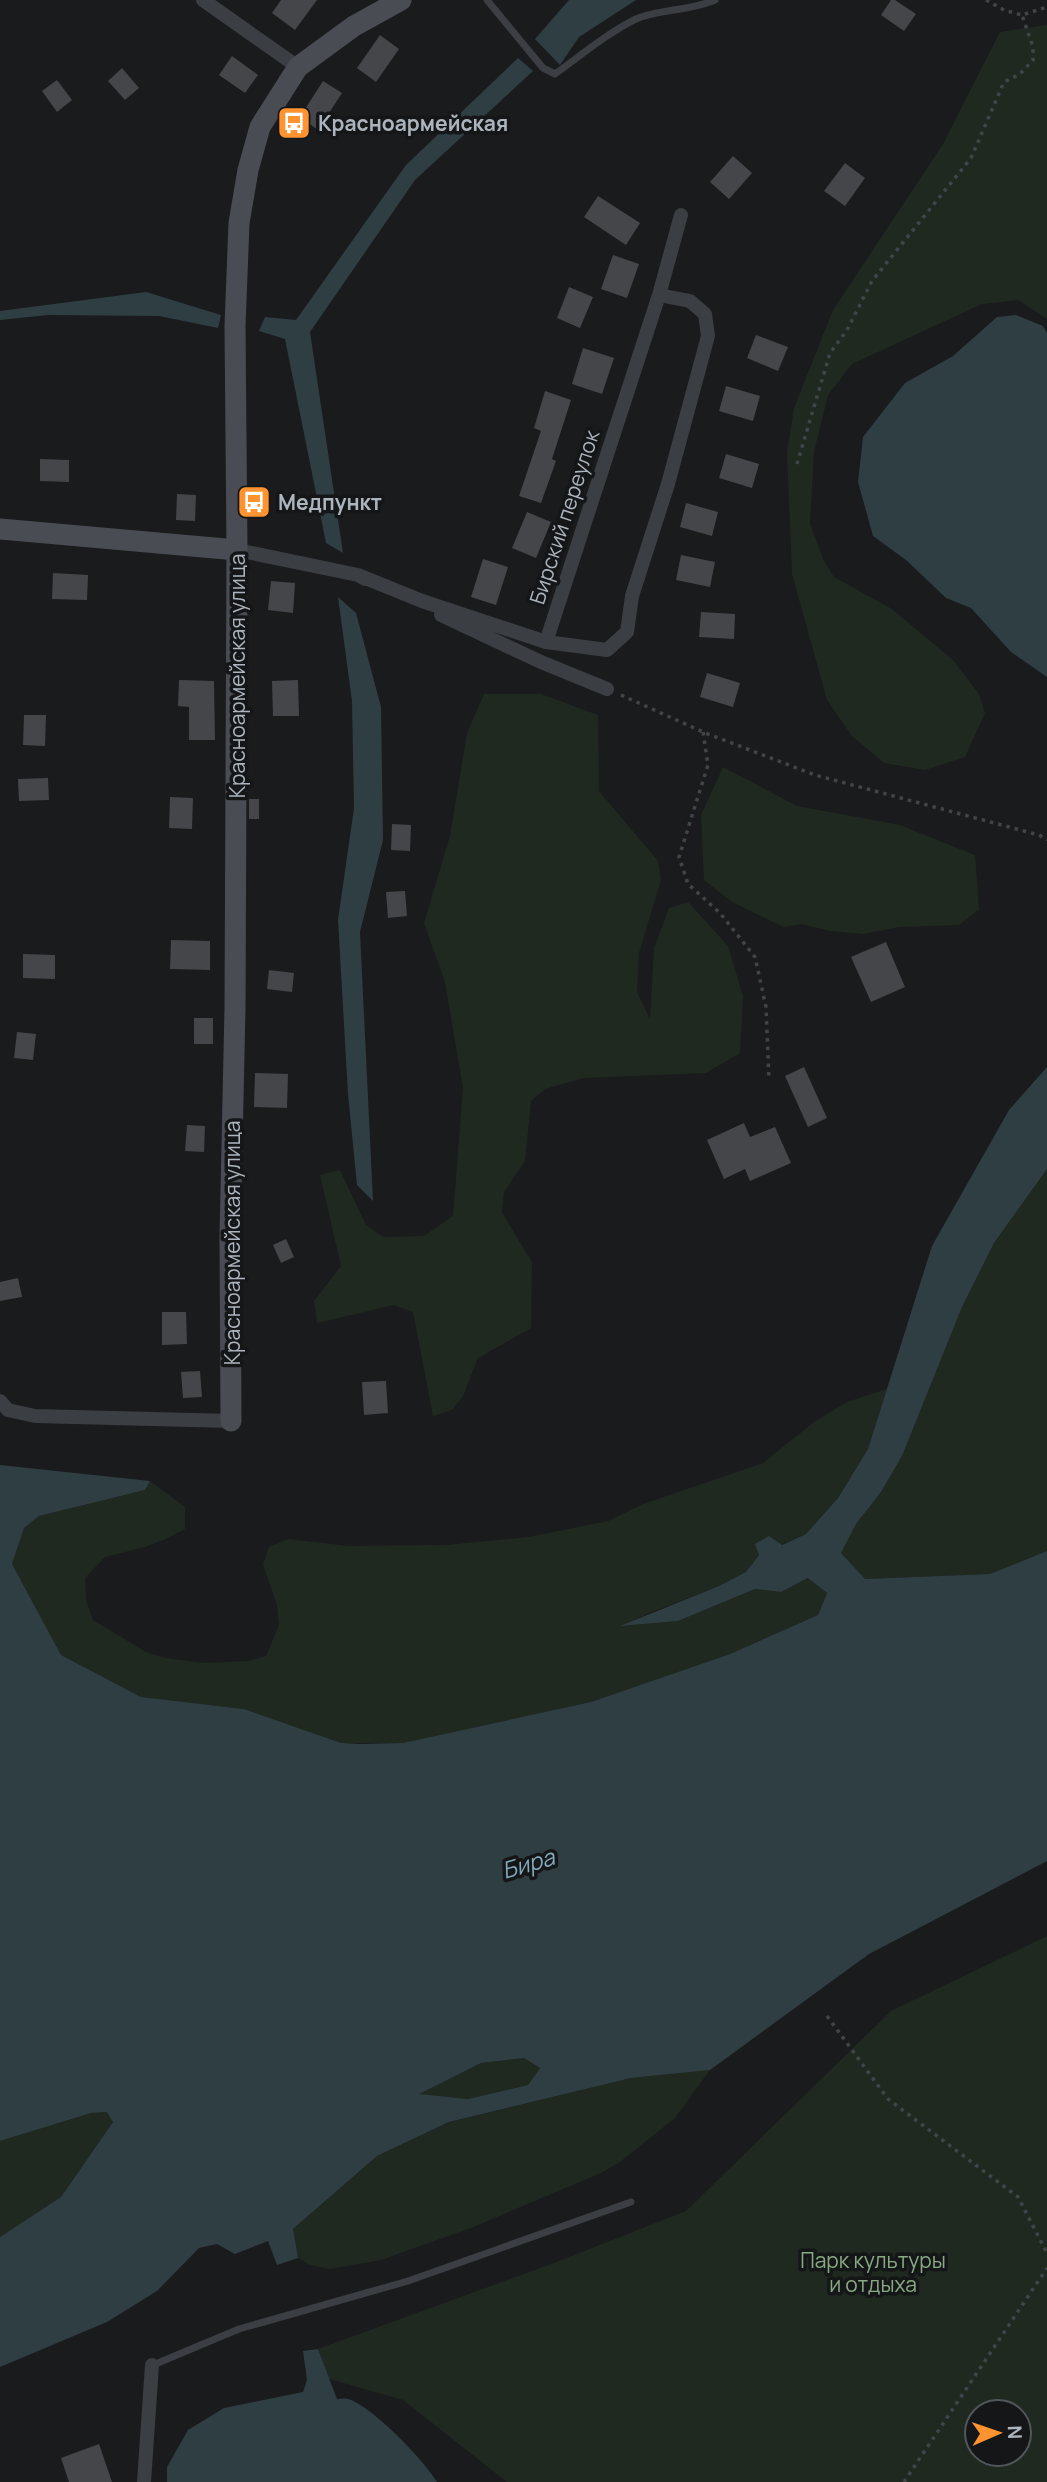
<svg xmlns="http://www.w3.org/2000/svg" width="1047" height="2482" viewBox="0 0 1047 2482" font-family="Manrope,sans-serif">
  <style>
    .green { fill: #20291f; fill-rule: evenodd }
    .water { fill: #2f3e43; fill-rule: evenodd }
    .building { fill: #44464a }
    .lines { fill: none; stroke-linecap: round; stroke-linejoin: round }
    .path { stroke: #41454a; stroke-width: 3.5; stroke-dasharray: 3.5 5; stroke-linecap: butt }
    .lane { stroke: #3b3e42; stroke-width: 7 }
    .street { stroke: #3b3e42; stroke-width: 14 }
    .secondary { stroke: #494d53; stroke-width: 21 }
    .labels { text-anchor: middle; dominant-baseline: central; stroke-width: 7; stroke-linejoin: round; paint-order: stroke }
    .poi-label { font-size: 21px; font-weight: bold; fill: #acb5bd; stroke: #151618; text-anchor: start }
    .street-label { font-size: 21px; fill: #acb5bd; stroke: #151618 }
    .park-label { font-size: 21px; fill: #87aa82; stroke: #151618 }
    .water-label { font-size: 23px; font-style: italic; fill: #81aabb; stroke: #151618 }
  </style>
  <rect width="100%" height="100%" fill="#1a1b1d"/>
  <path class="green" d="M 1047,25 L 1047,319 L 1018,300 L 982,304 L 852,364 L 828,395 L 814,452 L 810,524 L 824,561 L 834,577 L 892,609 L 953,660 L 979,694 L 985,713 L 965,757 L 925,770 L 884,763 L 852,736 L 827,700 L 792,574 L 787,452 L 794,408 L 833,310 L 943,144 L 1000,32 Z
    M 541,694 L 598,715 L 599,791 L 658,861 L 661,880 L 639,953 L 637,992 L 650,1019 L 654,948 L 669,908 L 688,902 L 728,946 L 743,996 L 740,1053 L 706,1073 L 584,1078 L 545,1089 L 531,1101 L 525,1161 L 504,1192 L 502,1213 L 532,1262 L 531,1328 L 478,1358 L 463,1396 L 452,1410 L 433,1416 L 413,1312 L 394,1305 L 317,1323 L 314,1301 L 341,1266 L 320,1175 L 340,1170 L 366,1225 L 383,1237 L 424,1236 L 453,1216 L 463,1088 L 445,982 L 424,923 L 450,836 L 467,733 L 484,694 Z
    M 723,767 L 797,806 L 900,825 L 975,855 L 979,909 L 959,925 L 899,927 L 863,934 L 830,931 L 802,924 L 784,927 L 732,902 L 704,880 L 701,815 Z
    M 1047,1169 L 1047,1551 L 990,1574 L 865,1579 L 840,1553 L 856,1524 L 881,1492 L 902,1456 L 962,1307 L 994,1243 Z
    M 887,1389 L 868,1449 L 838,1498 L 806,1534 L 759,1554 L 747,1572 L 719,1586 L 649,1613 L 622,1626 L 678,1621 L 755,1589 L 781,1592 L 809,1578 L 827,1593 L 818,1615 L 730,1654 L 591,1702 L 423,1739 L 403,1743 L 341,1743 L 244,1709 L 141,1697 L 61,1655 L 12,1564 L 24,1528 L 39,1516 L 145,1490 L 150,1481 L 185,1507 L 185,1529 L 166,1539 L 145,1547 L 105,1557 L 85,1578 L 86,1600 L 93,1620 L 146,1652 L 165,1658 L 204,1663 L 248,1661 L 266,1656 L 279,1625 L 277,1605 L 263,1565 L 269,1547 L 288,1539 L 349,1546 L 447,1545 L 529,1537 L 608,1521 L 643,1504 L 763,1463 L 814,1422 L 847,1402 Z
    M 1047,1936 L 1047,2482 L 507,2482 L 403,2400 L 329,2379 L 318,2349 L 554,2263 L 686,2211 L 891,2011 ZM 977,2412 L 1019,2412 L 1019,2454 L 977,2454 Z
    M 524,2058 L 540,2068 L 528,2085 L 468,2099 L 418,2094 L 481,2063 Z
    M 710,2070 L 675,2118 L 620,2162 L 601,2173 L 471,2228 L 381,2260 L 330,2269 L 310,2265 L 298,2258 L 292,2230 L 377,2156 L 450,2122 L 631,2078 Z
    M 108,2112 L 113,2122 L 61,2197 L 0,2237 L 0,2141 L 91,2113 Z"/>
  <path class="water" d="M 569,0 L 636,0 L 579,37 L 560,65 L 535,39 Z
    M 518,58 L 533,71 L 415,180 L 310,332 L 343,553 L 326,543 L 285,339 L 259,331 L 265,317 L 296,320 L 406,165 Z
    M 146,292 L 221,315 L 218,328 L 159,316 L 48,315 L 0,320 L 0,311 Z
    M 1016,315 L 1043,326 L 1047,333 L 1047,677 L 1011,652 L 971,608 L 946,598 L 906,560 L 873,536 L 858,482 L 863,437 L 905,383 L 953,356 L 997,317 Z
    M 338,597 L 356,613 L 381,707 L 383,840 L 360,932 L 373,1201 L 357,1185 L 348,1094 L 338,920 L 354,808 L 352,701 Z
    M 1047,1067 L 1047,1169 L 994,1243 L 962,1307 L 902,1456 L 881,1492 L 856,1524 L 841,1553 L 865,1579 L 990,1574 L 1047,1551 L 1047,1861 L 869,1954 L 710,2070 L 631,2078 L 449,2122 L 377,2156 L 293,2229 L 298,2258 L 277,2265 L 268,2241 L 235,2254 L 217,2244 L 199,2248 L 157,2291 L 107,2322 L 0,2367 L 0,2237 L 61,2197 L 113,2122 L 107,2112 L 91,2113 L 0,2141 L 0,1465 L 150,1481 L 145,1490 L 39,1516 L 24,1528 L 12,1564 L 61,1655 L 141,1697 L 244,1709 L 341,1743 L 361,1744 L 403,1743 L 591,1702 L 730,1654 L 818,1615 L 827,1593 L 808,1578 L 781,1592 L 755,1589 L 678,1621 L 620,1626 L 719,1586 L 746,1572 L 759,1555 L 755,1544 L 769,1536 L 782,1545 L 806,1534 L 838,1498 L 868,1449 L 932,1246 L 1009,1110 ZM 524,2058 L 540,2068 L 528,2085 L 468,2099 L 419,2094 L 481,2063 Z
    M 318,2349 L 337,2399 C 340,2399 344,2398 348,2399 C 372,2406 424,2460 437,2482 L 167,2482 L 167,2467 L 188,2430 L 224,2408 L 303,2392 L 307,2380 L 303,2351 Z"/>
  <path class="building" d="M 281,0 L 317,0 L 295,30 L 272,13 Z
    M 891,0 L 895,0 L 916,14 L 904,31 L 881,15 Z
    M 380,35 L 399,49 L 376,82 L 357,68 Z
    M 232,56 L 258,75 L 245,93 L 219,75 Z
    M 122,68 L 139,88 L 125,100 L 108,81 Z
    M 57,80 L 72,100 L 57,112 L 42,91 Z
    M 323,81 L 342,93 L 318,130 L 300,117 Z
    M 733,156 L 752,173 L 729,199 L 710,182 Z
    M 845,163 L 865,178 L 845,206 L 824,191 Z
    M 598,196 L 640,223 L 626,245 L 584,217 Z
    M 613,255 L 639,264 L 627,298 L 601,289 Z
    M 569,287 L 593,297 L 580,328 L 557,318 Z
    M 756,335 L 788,347 L 778,371 L 747,358 Z
    M 583,348 L 614,358 L 602,394 L 572,384 Z
    M 726,386 L 760,396 L 753,421 L 719,411 Z
    M 545,391 L 571,400 L 552,459 L 556,461 L 541,503 L 519,496 L 541,431 L 534,428 Z
    M 726,454 L 759,464 L 752,488 L 719,478 Z
    M 40,459 L 69,460 L 69,482 L 40,481 Z
    M 177,494 L 196,495 L 195,521 L 176,520 Z
    M 686,503 L 718,512 L 712,536 L 680,527 Z
    M 527,512 L 551,522 L 536,558 L 512,548 Z
    M 681,555 L 715,562 L 710,587 L 676,580 Z
    M 483,559 L 508,567 L 496,605 L 471,597 Z
    M 53,573 L 88,575 L 87,600 L 52,599 Z
    M 271,581 L 295,583 L 293,613 L 268,610 Z
    M 701,612 L 735,614 L 734,639 L 699,637 Z
    M 707,673 L 740,683 L 733,707 L 700,697 Z
    M 179,680 L 214,681 L 215,740 L 189,740 L 189,707 L 178,706 Z
    M 298,680 L 299,716 L 273,716 L 272,681 Z
    M 24,715 L 46,715 L 45,746 L 23,745 Z
    M 48,778 L 49,800 L 19,801 L 18,779 Z
    M 170,797 L 193,798 L 192,829 L 169,828 Z
    M 249,799 L 259,799 L 259,819 L 249,819 Z
    M 392,824 L 411,825 L 410,851 L 391,850 Z
    M 405,891 L 407,916 L 388,918 L 386,892 Z
    M 171,940 L 210,941 L 210,970 L 170,969 Z
    M 886,942 L 905,987 L 871,1002 L 851,957 Z
    M 23,954 L 55,955 L 55,979 L 23,978 Z
    M 269,970 L 294,973 L 292,992 L 267,989 Z
    M 194,1018 L 213,1018 L 213,1044 L 194,1044 Z
    M 17,1032 L 36,1034 L 33,1060 L 14,1058 Z
    M 804,1067 L 827,1118 L 808,1127 L 785,1076 Z
    M 255,1073 L 288,1074 L 287,1108 L 254,1107 Z
    M 744,1123 L 750,1137 L 775,1127 L 791,1163 L 750,1181 L 745,1169 L 724,1179 L 707,1140 Z
    M 187,1125 L 205,1126 L 204,1152 L 185,1151 Z
    M 286,1239 L 294,1257 L 281,1263 L 273,1245 Z
    M 18,1278 L 22,1297 L 0,1301 L 0,1282 Z
    M 162,1312 L 186,1312 L 187,1344 L 162,1345 Z
    M 200,1371 L 202,1397 L 183,1398 L 181,1372 Z
    M 386,1381 L 388,1413 L 364,1415 L 362,1382 Z
    M 99,2444 L 112,2482 L 69,2482 L 61,2458 Z"/>
  <g class="lines">
    <path class="path" d="M 986,0 L 1004,10 L 1022,15
      M 797,464 L 830,353 L 847,330 L 872,281 L 971,158 L 1004,82 L 1020,74 L 1033,60 L 1033,47 L 1022,15 L 1047,7
      M 621,695 L 703,732 L 815,775 L 1039,835 L 1047,840
      M 703,732 L 708,765 L 679,857 L 688,884 L 720,913 L 755,957 L 766,1007 L 769,1079
      M 827,2016 L 888,2099 L 1018,2197 L 1047,2253
      M 904,2482 L 1047,2268"/>
    <path class="lane" d="M 487,0 L 543,68 L 555,74 C 580,56 609,32 636,19 C 659,9 690,11 715,0
      M 153,2365 L 239,2329 L 408,2281 L 631,2202"/>
    <path class="street" d="M 203,0 L 298,67
      M 237,550 L 358,575 L 365,579
      M 358,575 L 422,601 L 546,642 L 659,295 L 681,215
      M 441,615 L 541,662 L 607,689
      M 546,642 L 607,650 L 627,632 L 632,596 L 668,484 L 708,336 L 705,314 L 690,301 L 659,295
      M 0,1401 L 8,1410 L 35,1416 L 231,1421
      M 144,2482 L 152,2365"/>
    <path class="secondary" d="M 0,529 L 237,550
      M 231,1421 L 230,1237 L 235,1008 L 237,550 L 235,326 L 239,223 L 248,170 L 260,127 L 298,67 L 354,26 L 401,0"/>
  </g>
  <defs>
    <symbol id="bus-square" viewBox="-11 -11 22 22"><rect x="-9" y="-9" width="18" height="18" rx="4" fill="#ff9330" stroke="#151618"/><path d="M-5-6H5V4H4V6H2V4H-2V6H-4V4H-5ZM-3.5-4V0h7V-4ZM-3.5 1.2v1.5H-2V1.2ZM2 1.2v1.5H3.5V1.2Z" fill="#fff"/></symbol>
  </defs>
  <g fill-rule="evenodd">
    <use href="#bus-square" x="275" y="104" width="38" height="38"/>
    <use href="#bus-square" x="235" y="483" width="38" height="38"/>
  </g>
  <g class="labels">
    <g class="poi-label">
      <text x="318" y="123">Красноармейская</text>
      <text x="278" y="502">Медпункт</text>
    </g>
    <g class="street-label">
      <text transform="translate(564 517) rotate(-72)">Бирский переулок</text>
      <text transform="translate(237 676) rotate(-90)">Красноармейская улица</text>
      <text transform="translate(232 1243) rotate(-90)">Красноармейская улица</text>
    </g>
    <g class="park-label">
      <text x="873" y="2260">Парк культуры<tspan x="873" dy="24">и отдыха</tspan></text>
    </g>
    <g class="water-label">
      <text transform="translate(528 1863) rotate(-16)">Бира</text>
    </g>
  </g>
  <g transform="translate(998 2433) rotate(88)"><circle r="33" fill="#151618" stroke="#51565a" stroke-width="2"/>
  <path d="M0-5L12 26L0 18L-12 26Z" fill="#ff9330"/>
  <text y="-10" font-size="19" font-weight="bold" text-anchor="middle" fill="#acb5bd">N</text>
  </g>
</svg>
